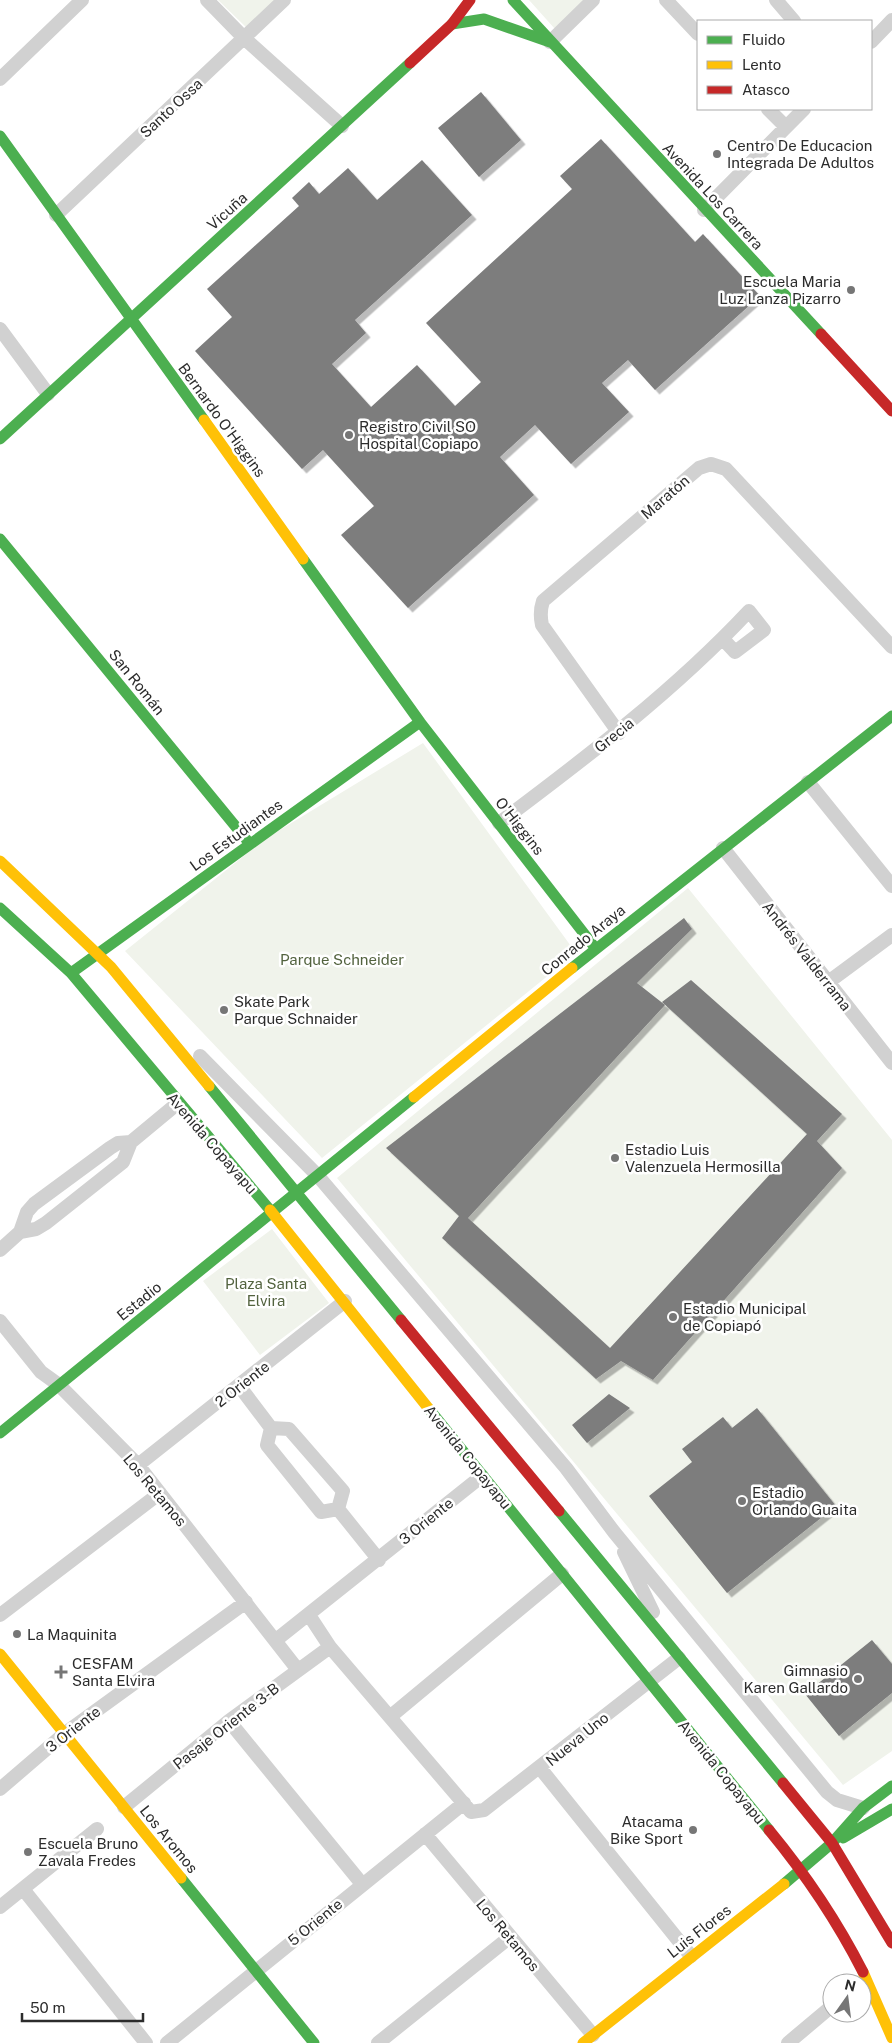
<svg xmlns="http://www.w3.org/2000/svg" width="892" height="2043" viewBox="0 0 892 2043" font-family="'Public Sans',sans-serif">
  <style>
    .green { fill: #f0f3eb }
    .building { fill: #7d7d7d; filter: url(#shadow) }
    .lines { fill: none; stroke-linecap: round; stroke-linejoin: round }
    .street { stroke: #d1d1d1; stroke-width: 14 }
    .fast { stroke: #4caf50; stroke-width: 11 }
    .slow { stroke: #ffc107; stroke-width: 11 }
    .jam { stroke: #c62828; stroke-width: 11 }
    .poi-dot { fill: #767676; stroke: #fff; stroke-width: 2 }
    .labels { text-anchor: middle; dominant-baseline: central; stroke-width: 5; stroke-linejoin: round; paint-order: stroke }
    .street-label { font-size: 15px; fill: #2c2c2c; stroke: #fff }
    .poi-label { font-size: 15px; fill: #2c2c2c; stroke: #fff; text-anchor: start }
    .park-label { font-size: 15px; fill: #53633f; stroke: #fff }
  </style>
  <defs>
    <filter id="shadow"><feDropShadow dx="4.5" dy="4.5" stdDeviation="0" flood-color="#0004"/></filter>
  </defs>
  <rect width="100%" height="100%" fill="#fff"/>
  <path class="green" d="M 218,0 L 277,0 L 248,29 Z
    M 529,0 L 584,0 L 555,29 Z
    M 423,743 L 576,953 L 322,1158 L 125,951 L 265,839 Z
    M 688,888 L 892,1140 L 892,1751 L 843,1785 L 337,1178 Z
    M 272,1229 L 329,1303 L 260,1355 L 203,1281 Z"/>
  <path class="building" d="M 481,92 L 521,140 L 479,177 L 438,128 Z
    M 601,139 L 695,242 L 703,234 L 760,296 L 655,390 L 628,360 L 602,383 L 629,412 L 571,464 L 535,425 L 500,457 L 534,495 L 408,608 L 341,535 L 374,506 L 323,450 L 302,469 L 195,351 L 232,317 L 207,289 L 299,206 L 292,198 L 309,182 L 319,194 L 348,168 L 377,200 L 422,160 L 472,215 L 355,320 L 366,333 L 332,364 L 371,407 L 417,365 L 455,406 L 481,382 L 426,323 L 572,189 L 560,176 Z
    M 684,918 L 692,929 L 637,983 L 665,1005 L 468,1218 L 610,1348 L 807,1134 L 662,1002 L 691,980 L 842,1114 L 817,1141 L 842,1168 L 653,1380 L 621,1361 L 596,1379 L 442,1238 L 459,1216 L 386,1148 Z
    M 609,1394 L 630,1408 L 587,1443 L 572,1425 Z
    M 757,1408 L 836,1506 L 727,1593 L 649,1496 L 692,1462 L 682,1449 L 723,1417 L 732,1428 Z
    M 872,1640 L 892,1664 L 892,1693 L 839,1736 L 805,1694 Z"/>
  <g class="lines">
    <path class="street" d="M 207,0 L 244,38 L 342,126
      M 666,0 L 698,34
      M 776,0 L 794,21
      M 550,42 L 593,0
      M 871,42 L 892,20
      M 0,79 L 82,0
      M 768,109 L 786,127
      M 704,210 L 804,109
      M 56,215 L 284,0
      M 0,329 L 48,394
      M 619,733 L 542,625 C 540,616 540,610 543,601 L 699,468 L 711,464 L 726,469 L 892,647
      M 808,782 L 892,886
      M 499,823 C 587,757 674,691 749,611 L 764,630 L 735,652 L 723,639
      M 723,848 L 892,1063
      M 827,983 L 892,935
      M 200,1056 L 318,1176 L 566,1468 L 614,1532 L 827,1792 L 837,1800 L 863,1808
      M 20,1232 L 27,1212 L 34,1204 L 110,1148 L 118,1143 L 131,1142 L 178,1103
      M 0,1250 L 20,1232 L 36,1229 L 46,1223 L 123,1162 L 131,1142
      M 0,1321 L 41,1372 L 59,1385 L 138,1465 L 298,1670
      M 240,1387 L 271,1428
      M 271,1428 L 289,1429 L 343,1491 L 338,1509 L 321,1512 L 267,1445 Z
      M 138,1465 L 345,1301
      M 338,1509 L 379,1560
      M 624,1552 L 653,1612
      M 0,1615 L 160,1493
      M 309,1615 L 330,1647 L 471,1812 L 484,1810 L 679,1658
      M 276,1640 L 482,1476
      M 391,1716 L 562,1574
      M 229,1721 L 362,1884
      M 540,1768 L 691,1956
      M 0,1789 L 64,1734 L 246,1602
      M 124,1807 L 229,1721 L 330,1647
      M 425,1834 L 593,2035
      M 23,1889 L 146,2043
      M 0,1907 L 97,1829
      M 167,2043 L 464,1803
      M 378,2043 L 510,1937
      M 788,2043 L 832,2006"/>
    <path class="fast" d="M 513,0 L 821,334
      M 452,24 L 484,19 L 550,42
      M 0,136 L 204,420
      M 0,439 L 410,63
      M 0,539 L 250,844
      M 303,559 L 420,722 L 596,949
      M 0,908 L 71,973 L 270,1210
      M 572,968 L 892,716
      M 71,973 L 420,722
      M 209,1086 L 401,1320
      M 429,1409 L 769,1830
      M 0,1433 L 414,1097
      M 559,1511 L 783,1783
      M 843,1838 L 892,1809
      M 181,1878 L 314,2043
      M 784,1884 L 832,1843 L 863,1808 L 892,1786"/>
    <path class="slow" d="M 204,420 L 303,559
      M 0,861 L 111,967 L 209,1086
      M 414,1097 L 572,968
      M 270,1210 L 429,1409
      M 0,1654 L 181,1878
      M 863,1972 L 892,2038
      M 583,2043 L 784,1884"/>
    <path class="jam" d="M 410,63 L 452,24 L 470,0
      M 821,334 L 892,411
      M 401,1320 L 559,1511
      M 783,1783 L 832,1843 L 892,1943
      M 769,1830 C 807,1876 836,1919 863,1972"/>
  </g>
  <g class="poi-dot">
    <circle cx="717" cy="154" r="5"/>
    <circle cx="851" cy="290" r="5"/>
    <circle cx="349" cy="435" r="5"/>
    <circle cx="224" cy="1010" r="5"/>
    <circle cx="615" cy="1158" r="5"/>
    <circle cx="673" cy="1317" r="5"/>
    <circle cx="742" cy="1501" r="5"/>
    <circle cx="17" cy="1634" r="5"/>
    <path d="M58.5 1664.5h5v5h5v5h-5v5h-5v-5h-5v-5h5z"/>
    <circle cx="858" cy="1679" r="5"/>
    <circle cx="693" cy="1830" r="5"/>
    <circle cx="28" cy="1852" r="5"/>
  </g>
  <g class="labels">
    <g class="street-label">
      <text transform="translate(171 108) rotate(-43)">Santo Ossa</text>
      <text transform="translate(713 196) rotate(47)">Avenida Los Carrera</text>
      <text transform="translate(227 211) rotate(-42)">Vicuña</text>
      <text transform="translate(222 420) rotate(54)">Bernardo O'Higgins</text>
      <text transform="translate(665 497) rotate(-41)">Maratón</text>
      <text transform="translate(137 682) rotate(51)">San Román</text>
      <text transform="translate(614 735) rotate(-39)">Grecia</text>
      <text transform="translate(520 826) rotate(52)">O'Higgins</text>
      <text transform="translate(236 835) rotate(-36)">Los Estudiantes</text>
      <text transform="translate(583 940) rotate(-39)">Conrado Araya</text>
      <text transform="translate(807 956) rotate(52)">Andrés Valderrama</text>
      <text transform="translate(212 1143) rotate(49)">Avenida Copayapu</text>
      <text transform="translate(139 1301) rotate(-39)">Estadio</text>
      <text transform="translate(242 1384) rotate(-38)">2 Oriente</text>
      <text transform="translate(468 1457) rotate(51)">Avenida Copayapu</text>
      <text transform="translate(155 1490) rotate(50)">Los Retamos</text>
      <text transform="translate(426 1521) rotate(-39)">3 Oriente</text>
      <text transform="translate(226 1726) rotate(-38)">Pasaje Oriente 3-B</text>
      <text transform="translate(73 1729) rotate(-38)">3 Oriente</text>
      <text transform="translate(577 1739) rotate(-39)">Nueva Uno</text>
      <text transform="translate(722 1772) rotate(51)">Avenida Copayapu</text>
      <text transform="translate(169 1839) rotate(51)">Los Aromos</text>
      <text transform="translate(315 1922) rotate(-39)">5 Oriente</text>
      <text transform="translate(699 1931) rotate(-38)">Luis Flores</text>
      <text transform="translate(508 1935) rotate(50)">Los Retamos</text>
    </g>
    <g class="poi-label">
      <text x="727" y="145">Centro De Educacion<tspan x="727" dy="17">Integrada De Adultos</tspan></text>
      <text x="841" y="281" text-anchor="end">Escuela Maria<tspan x="841" dy="17">Luz Lanza Pizarro</tspan></text>
      <text x="359" y="426">Registro Civil SO<tspan x="359" dy="17">Hospital Copiapo</tspan></text>
      <text x="234" y="1001">Skate Park<tspan x="234" dy="17">Parque Schnaider</tspan></text>
      <text x="625" y="1149">Estadio Luis<tspan x="625" dy="17">Valenzuela Hermosilla</tspan></text>
      <text x="683" y="1308">Estadio Municipal<tspan x="683" dy="17">de Copiapó</tspan></text>
      <text x="752" y="1492">Estadio<tspan x="752" dy="17">Orlando Guaita</tspan></text>
      <text x="27" y="1634">La Maquinita</text>
      <text x="72" y="1663">CESFAM<tspan x="72" dy="17">Santa Elvira</tspan></text>
      <text x="848" y="1670" text-anchor="end">Gimnasio<tspan x="848" dy="17">Karen Gallardo</tspan></text>
      <text x="683" y="1821" text-anchor="end">Atacama<tspan x="683" dy="17">Bike Sport</tspan></text>
      <text x="38" y="1843">Escuela Bruno<tspan x="38" dy="17">Zavala Fredes</tspan></text>
    </g>
    <g class="park-label">
      <text x="342" y="959">Parque Schneider</text>
      <text x="266" y="1283">Plaza Santa<tspan x="266" dy="17">Elvira</tspan></text>
    </g>
  </g>
  <rect x="697" y="20" width="175" height="90" fill="#ffffff" stroke="#ababab"/>
  <rect x="707" y="36" width="25" height="8" fill="#4caf50" stroke="#ababab"/>
  <text x="742" y="45" font-size="15" fill="#2c2c2c">Fluido</text>
  <rect x="707" y="61" width="25" height="8" fill="#ffc107" stroke="#ababab"/>
  <text x="742" y="70" font-size="15" fill="#2c2c2c">Lento</text>
  <rect x="707" y="86" width="25" height="8" fill="#c62828" stroke="#ababab"/>
  <text x="742" y="95" font-size="15" fill="#2c2c2c">Atasco</text>
  <g transform="translate(847 1998) rotate(14)"><circle r="24" fill="#ffffff" stroke="#ababab"/>
  <path d="M0-4L9 19L0 12L-9 19Z" fill="#767676"/>
  <text y="-8" font-size="14" font-weight="bold" text-anchor="middle" fill="#2c2c2c">N</text>
  </g>
  <path d="M22 2013v8h121v-8" fill="none" stroke="#2c2c2c" stroke-width="2.5"/>
  <text x="30" y="2013" font-size="15" fill="#2c2c2c" stroke="#ffffff" stroke-width="4" paint-order="stroke">50 m</text>
</svg>
